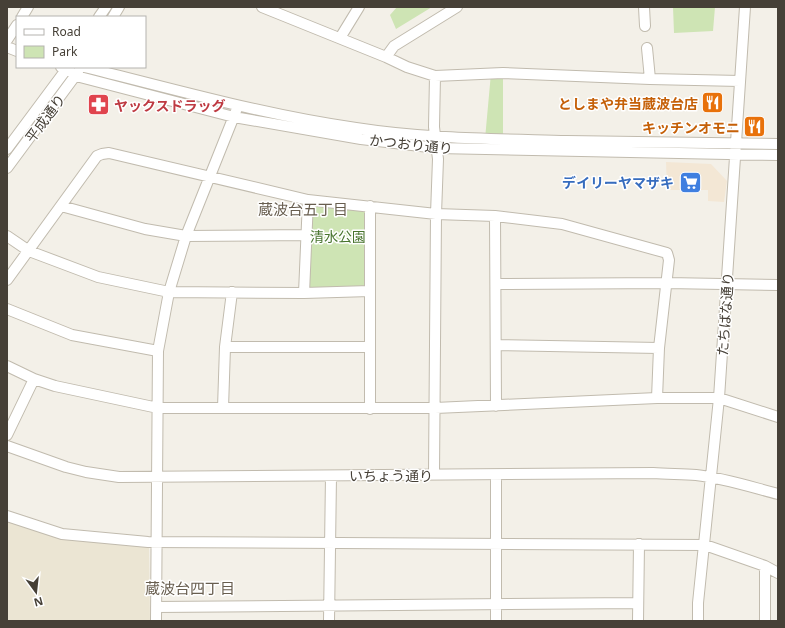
<svg xmlns="http://www.w3.org/2000/svg" width="785" height="628" viewBox="0 0 785 628" font-family="'Noto Sans','Noto Sans JP',sans-serif">
  <style>
    .commercial { fill: #f3e7d5 }
    .education { fill: #ebe5d3 }
    .green { fill: #cee4b4 }
    .lines { fill: none; stroke-linecap: round; stroke-linejoin: round }
    .minor-casing { stroke: #c1bbae; stroke-width: 12 }
    .minor { stroke: #fff; stroke-width: 10 }
    .labels { text-anchor: middle; dominant-baseline: central; stroke-width: 3; stroke-linejoin: round; paint-order: stroke }
    .food-label { font-size: 14px; font-weight: bold; fill: #c56008; stroke: #fff; text-anchor: end }
    .health-label { font-size: 14px; font-weight: bold; fill: #be3a42; stroke: #fff; text-anchor: start }
    .street-label { font-size: 14px; fill: #464037; stroke: #fff }
    .shop-label { font-size: 14px; font-weight: bold; fill: #366cbe; stroke: #fff; text-anchor: end }
    .park-label { font-size: 14px; fill: #48742e; stroke: #fff }
    .neighbourhood-label { font-size: 15px; fill: #685e4f; stroke: #fff }
  </style>
  <rect width="100%" height="100%" fill="#f3f0e8"/>
  <path class="commercial" d="M 666,162 L 711,164 L 727,181 L 724,202 L 708,201 L 708,190 L 667,190 Z"/>
  <path class="education" d="M 7,520 L 62,539 L 149,547 L 150,621 L 7,621 Z"/>
  <path class="green" d="M 397,7 L 432,7 L 396,29 L 390,15 Z
    M 673,7 L 715,7 L 713,31 L 674,33 Z
    M 491,73 L 503,73 L 503,140 L 485,139 Z
    M 308,200 L 370,206 L 370,291 L 304,293 Z"/>
  <g class="lines">
    <defs>
      <path id="minor" d="M 262,7 L 386,57 L 407,67 L 435,76 L 503,73 L 650,79 L 740,81
        M 644,7 L 645,26
        M 22,17 L 28,7
        M 99,17 L 106,7
        M 113,17 L 119,7
        M 340,38 L 359,7
        M 7,40 L 17,25
        M 7,47 L 17,51
        M 647,48 L 650,79
        M 386,57 L 394,46 L 457,7
        M 61,67 L 67,69 L 76,76 L 234,117 L 361,139 L 437,148 L 778,155
        M 84,67 C 174,89 264,115 356,128 C 426,139 496,139 567,141 C 637,142 708,143 778,144
        M 7,149 L 68,67
        M 7,168 L 78,72
        M 61,206 L 145,229 L 186,236 L 306,235
        M 495,216 L 496,406
        M 7,236 L 29,251 L 98,277 L 169,292 L 304,293 L 370,291
        M 7,280 L 97,156 L 102,154 L 109,153 L 308,200 L 436,214 L 495,216 L 562,224 L 667,253 L 669,260 L 659,348 L 657,398
        M 496,284 L 667,283 L 778,285
        M 304,293 L 308,200
        M 7,309 L 72,335 L 158,351
        M 496,345 L 659,348
        M 225,347 L 370,347
        M 7,366 L 34,379 L 55,386 L 158,408 L 435,408 L 657,398 L 719,398 L 778,417
        M 223,408 L 225,347 L 232,292
        M 370,409 L 370,206
        M 7,435 L 34,379
        M 7,446 L 66,467 L 86,472 L 119,477 L 653,473 C 667,474 682,474 696,475 C 724,478 751,487 778,494
        M 434,475 L 436,214 L 438,159 L 434,127 L 435,76
        M 496,475 L 496,621
        M 7,516 L 62,534 L 148,542 L 705,545 L 765,566 L 778,573
        M 765,566 L 765,621
        M 156,607 L 638,603
        M 156,621 L 158,351 L 169,292 L 186,236 L 236,111
        M 329,621 L 331,476
        M 638,621 L 639,544
        M 698,621 L 698,603 L 719,398 L 745,7"/>
    </defs>
    <use href="#minor" class="minor-casing"/>
    <use href="#minor" class="minor"/>
  </g>
  <defs>
    <symbol id="restaurant-square" viewBox="-11 -11 22 22"><rect x="-9" y="-9" width="18" height="18" rx="4" fill="#e8710a" stroke="#fff"/><path d="M-5-6h1v4h1v-4h1v4h1v-4h1v5L-1.5 .5V6h-2V.5L-5-1ZM5-6V6H3V1.5H1.5Q1.5-4 5-6Z" fill="#fff"/></symbol>
    <symbol id="pharmacy-square" viewBox="-11 -11 22 22"><rect x="-9" y="-9" width="18" height="18" rx="4" fill="#e0444e" stroke="#fff"/><path d="M-2-6h4v4h4v4h-4v4h-4v-4h-4v-4h4Z" fill="#fff"/></symbol>
    <symbol id="supermarket-square" viewBox="-11 -11 22 22"><rect x="-9" y="-9" width="18" height="18" rx="4" fill="#3f7fe0" stroke="#fff"/><path d="M-6-5.5h2.5l.6 2H6L4.5 2H-2.5L-4.4-4H-6ZM-1.5 3.2a1.3 1.3 0 1 0 .1 0ZM3 3.2a1.3 1.3 0 1 0 .1 0Z" fill="#fff"/></symbol>
  </defs>
  <g fill-rule="evenodd">
    <use href="#restaurant-square" x="700" y="90" width="25" height="25"/>
    <use href="#pharmacy-square" x="86" y="92" width="25" height="25"/>
    <use href="#restaurant-square" x="742" y="114" width="25" height="25"/>
    <use href="#supermarket-square" x="678" y="170" width="25" height="25"/>
  </g>
  <g class="labels">
    <g class="food-label">
      <text x="698" y="103">としまや弁当蔵波台店</text>
      <text x="740" y="127">キッチンオモニ</text>
    </g>
    <g class="health-label">
      <text x="114" y="105">ヤックスドラッグ</text>
    </g>
    <g class="street-label">
      <text transform="translate(45 118) rotate(-53)">平成通り</text>
      <text transform="translate(411 144) rotate(6)">かつおり通り</text>
      <text transform="translate(725 314) rotate(-86)">たちばな通り</text>
      <text x="391" y="475">いちょう通り</text>
    </g>
    <g class="shop-label">
      <text x="674" y="182">デイリーヤマザキ</text>
    </g>
    <g class="park-label">
      <text x="338" y="236">清水公園</text>
    </g>
    <g class="neighbourhood-label">
      <text x="303" y="209">蔵波台五丁目</text>
      <text x="190" y="588">蔵波台四丁目</text>
    </g>
  </g>
  <rect width="785" height="628" fill="none" stroke="#464037" stroke-width="16"/>
  <rect x="16" y="16" width="130" height="52" fill="#ffffff" stroke="#b5b3af"/>
  <rect x="24" y="29" width="20" height="6" fill="#ffffff" stroke="#b5b3af"/>
  <text x="52" y="36" font-size="12" fill="#464037">Road</text>
  <rect x="24" y="46" width="20" height="12" fill="#cee4b4" stroke="#b5b3af"/>
  <text x="52" y="56" font-size="12" fill="#464037">Park</text>
  <g transform="translate(36 592) rotate(165)" stroke="#ffffff" stroke-width="3" paint-order="stroke">
  <path d="M0-3L7 15L0 10L-7 15Z" fill="#464037"/>
  <text y="-6" font-size="11" font-weight="bold" text-anchor="middle" fill="#464037">N</text>
  </g>
</svg>
